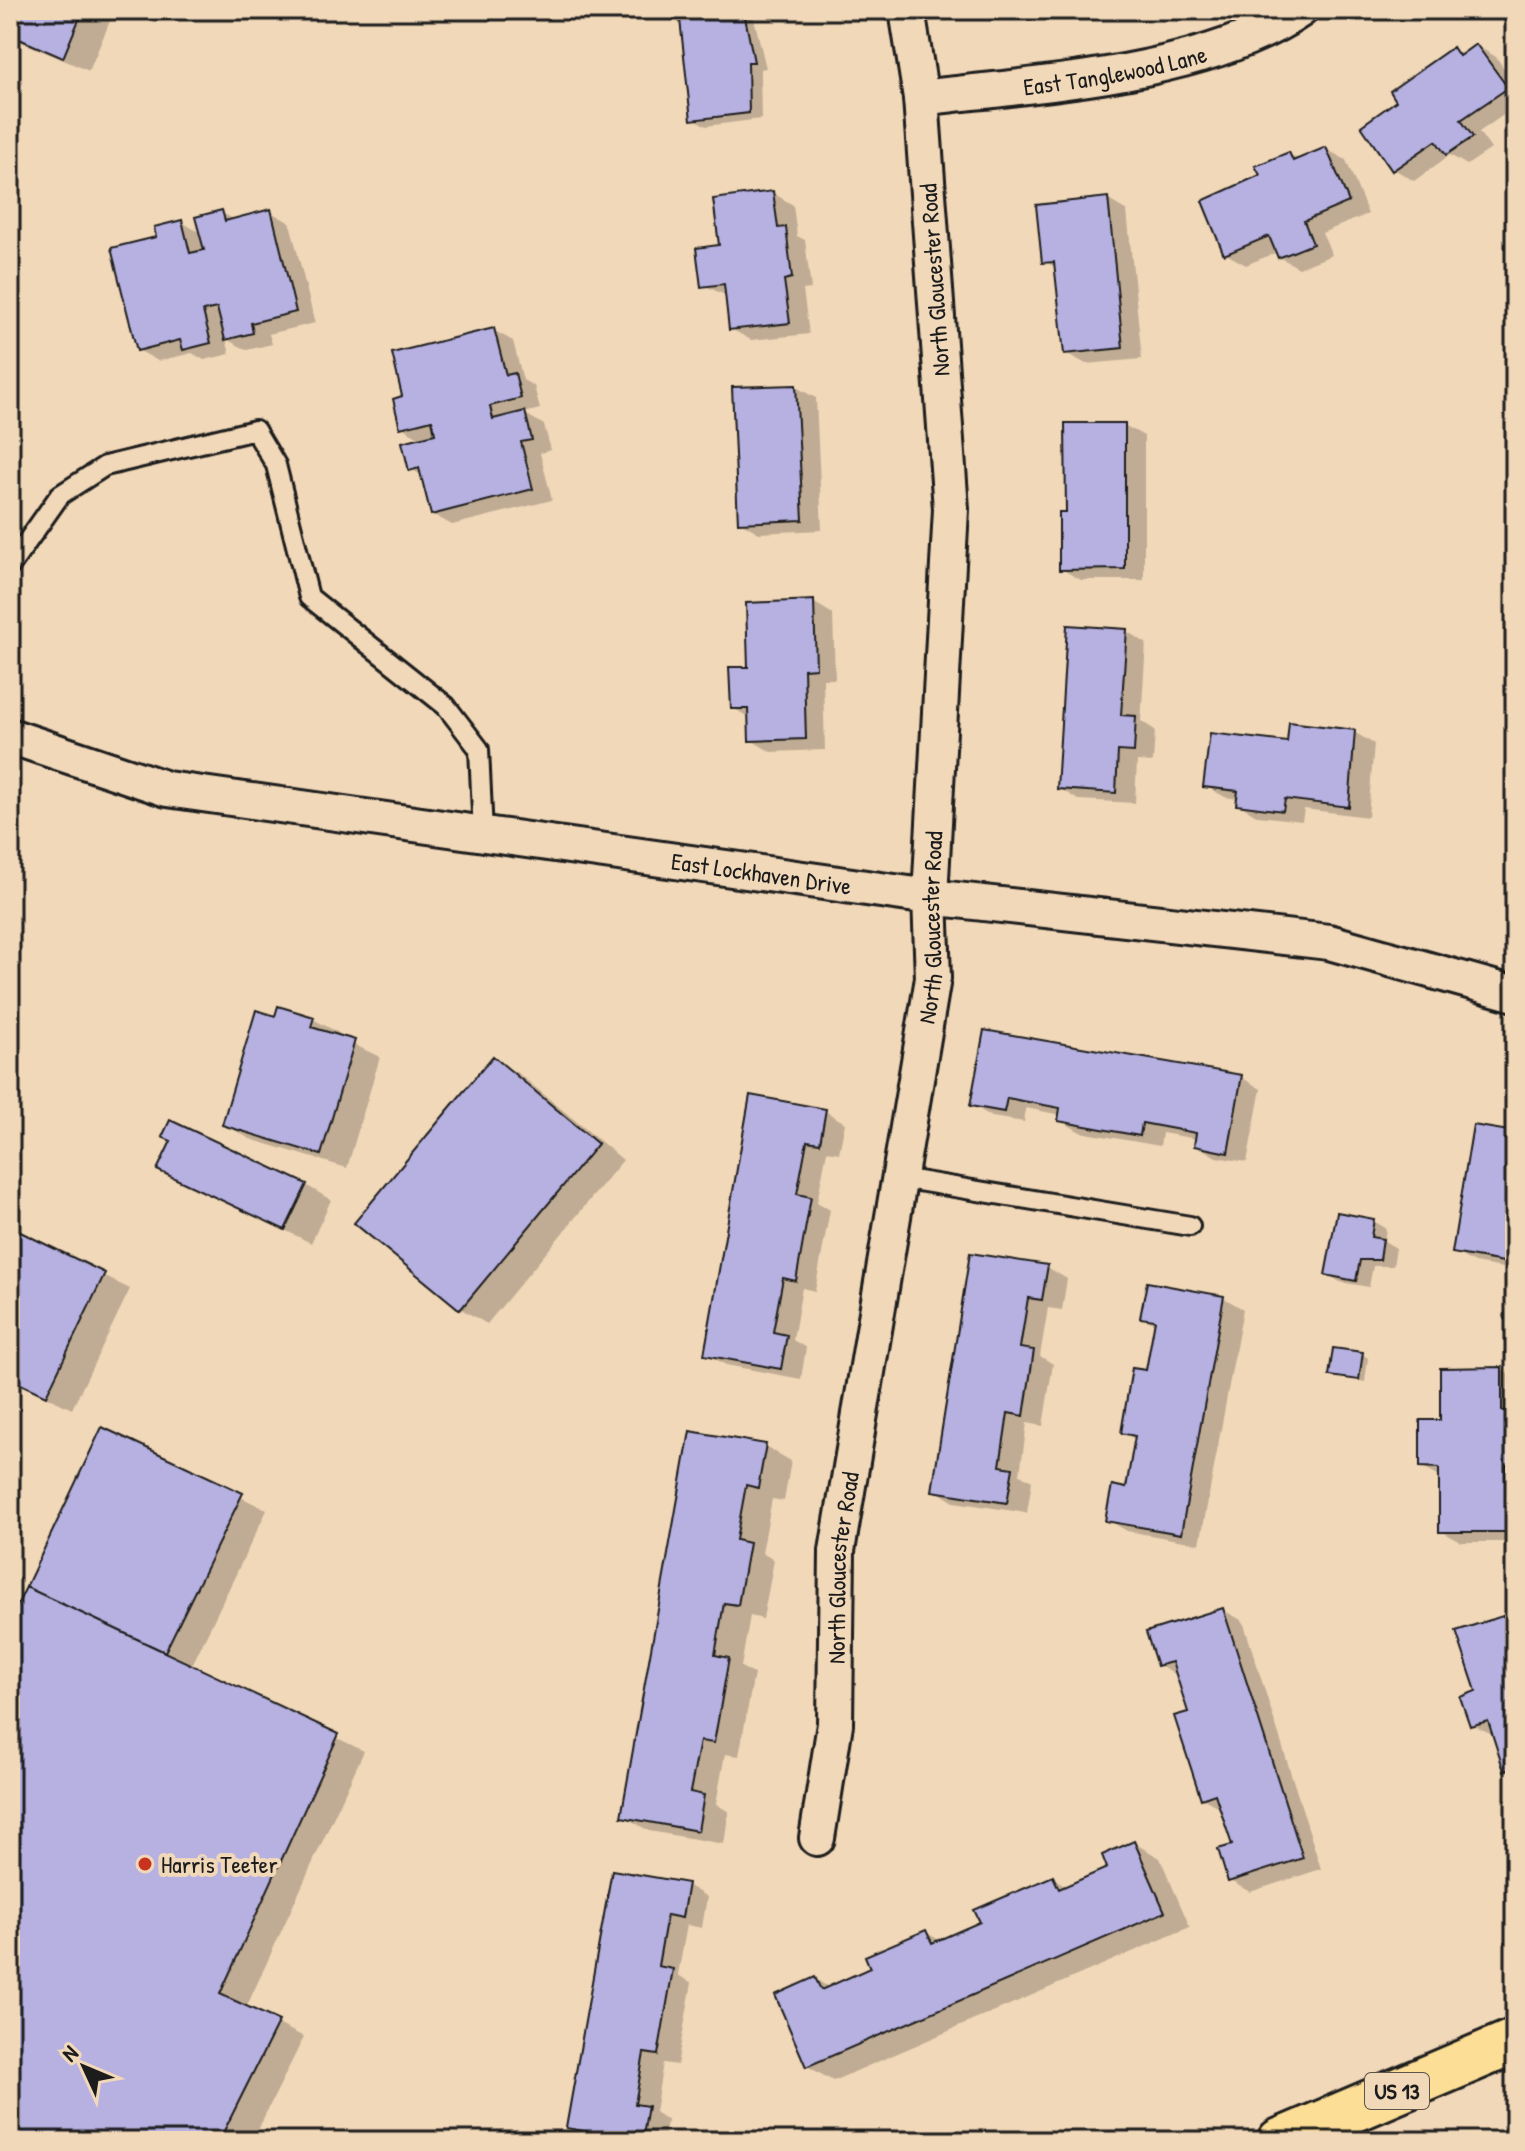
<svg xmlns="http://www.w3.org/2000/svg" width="1525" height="2151" viewBox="0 0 1525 2151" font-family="'Patrick Hand',sans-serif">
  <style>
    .shadow { fill: #0003 }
    .building { fill: #b7b1e2; stroke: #1c1c1c; stroke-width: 2 }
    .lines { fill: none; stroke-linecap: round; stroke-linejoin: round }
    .service-casing { stroke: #1c1c1c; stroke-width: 24 }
    .minor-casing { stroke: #1c1c1c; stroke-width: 40 }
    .motorway-casing { stroke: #1c1c1c; stroke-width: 50 }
    .service { stroke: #f1d8b9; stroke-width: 18 }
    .minor { stroke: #f1d8b9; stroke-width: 34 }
    .motorway { stroke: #fcde96; stroke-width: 44 }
    .poi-dot { fill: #c8321e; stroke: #f1d8b9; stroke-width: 3 }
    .labels { text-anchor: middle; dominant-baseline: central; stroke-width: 8; stroke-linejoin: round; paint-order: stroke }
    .shield { fill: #f1d8b9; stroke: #5c544b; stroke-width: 2 }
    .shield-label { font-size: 22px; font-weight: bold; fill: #1c1c1c }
    .street-label { font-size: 24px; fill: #1c1c1c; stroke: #f1d8b9 }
    .poi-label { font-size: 24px; fill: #1c1c1c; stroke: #f1d8b9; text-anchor: start }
  </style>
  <rect width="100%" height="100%" fill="#f1d8b9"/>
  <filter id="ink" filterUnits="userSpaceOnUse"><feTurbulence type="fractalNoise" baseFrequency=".0125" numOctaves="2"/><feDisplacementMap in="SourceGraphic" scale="16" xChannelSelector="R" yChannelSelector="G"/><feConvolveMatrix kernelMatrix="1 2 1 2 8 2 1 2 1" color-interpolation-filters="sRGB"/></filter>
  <g filter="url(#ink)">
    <path class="shadow" d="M 10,10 L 106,10 L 113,14 L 89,71 L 10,37 Z
      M 681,10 L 752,10 L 766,68 L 760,69 L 761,119 L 706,126 L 693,118 Z
      M 1477,46 L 1496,57 L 1515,84 L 1515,107 L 1479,132 L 1491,149 L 1467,165 L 1450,155 L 1414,181 L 1394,169 L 1399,101 L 1453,49 L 1462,55 Z
      M 1326,149 L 1346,160 L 1368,214 L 1322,233 L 1332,255 L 1299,268 L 1279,257 L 1277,252 L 1246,265 L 1226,254 L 1262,176 L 1289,154 L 1300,160 Z
      M 773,193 L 793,205 L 797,236 L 805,240 L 811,289 L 803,290 L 809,334 L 751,340 L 731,329 L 727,296 L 703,285 L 721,247 Z
      M 1107,199 L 1127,211 L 1142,359 L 1086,364 L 1066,353 L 1057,268 L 1044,261 Z
      M 271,212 L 290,223 L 315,323 L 269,334 L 272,344 L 247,350 L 226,339 L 230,354 L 204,360 L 192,353 L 158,361 L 138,350 L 159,238 L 182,222 L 202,234 L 222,213 L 235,220 Z
      M 493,330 L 513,341 L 523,380 L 534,386 L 540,409 L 524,413 L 544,425 L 551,450 L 540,453 L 552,500 L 452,525 L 432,514 L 423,476 L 411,469 L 422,439 L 402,427 L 405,398 Z
      M 796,387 L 816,398 L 822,530 L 759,533 L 740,522 Z
      M 1124,425 L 1144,436 L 1144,580 L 1081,580 L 1061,569 Z
      M 813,602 L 833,614 L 835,679 L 823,679 L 825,750 L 771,752 L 751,740 L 750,718 L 733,708 L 750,669 Z
      M 1126,631 L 1146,643 L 1141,721 L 1155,730 L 1153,762 L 1137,761 L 1135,803 L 1078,800 L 1059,788 Z
      M 1354,732 L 1374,744 L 1368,817 L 1304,809 L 1302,821 L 1258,816 L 1238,804 L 1239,799 L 1225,797 L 1205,786 L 1289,744 Z
      M 277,1018 L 313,1019 L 339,1033 L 338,1037 L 380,1057 L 347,1168 L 250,1139 L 224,1124 Z
      M 985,1032 L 1241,1077 L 1261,1089 L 1247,1162 L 1216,1157 L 1196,1145 L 1197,1139 L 1162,1133 L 1160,1146 L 1080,1132 L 1060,1120 L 1061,1115 L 1026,1108 L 1024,1122 L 992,1117 L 972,1105 Z
      M 493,1059 L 519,1074 L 623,1160 L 487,1324 L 461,1309 L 357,1222 Z
      M 752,1098 L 825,1111 L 845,1123 L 839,1153 L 827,1151 L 817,1202 L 830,1210 L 815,1291 L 802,1288 L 793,1340 L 806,1348 L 801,1379 L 726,1365 L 706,1354 Z
      M 1515,1134 L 1515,1270 L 1474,1263 L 1454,1252 Z
      M 160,1169 L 306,1185 L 331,1200 L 311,1243 Z
      M 1373,1221 L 1386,1229 L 1384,1241 L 1396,1248 L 1393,1266 L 1373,1266 L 1369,1287 L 1340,1282 L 1327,1274 Z
      M 10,1230 L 130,1289 L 72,1409 L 10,1379 Z
      M 972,1255 L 1047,1267 L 1067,1279 L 1062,1310 L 1048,1308 L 1040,1356 L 1053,1364 L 1043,1426 L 1027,1423 L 1020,1474 L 1032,1481 L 1027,1513 L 954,1502 L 935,1490 Z
      M 1224,1298 L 1243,1309 L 1200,1544 L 1127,1531 L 1108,1520 L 1127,1490 L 1136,1440 L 1123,1432 L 1148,1372 L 1156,1325 L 1143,1317 Z
      M 1362,1354 L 1368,1358 L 1365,1382 L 1331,1375 Z
      M 1501,1369 L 1515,1377 L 1515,1542 L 1461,1542 L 1441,1531 L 1441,1477 L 1422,1466 L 1442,1422 Z
      M 103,1429 L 267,1510 L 191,1667 L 364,1751 L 246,2008 L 304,2037 L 252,2141 L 10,2141 L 10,1622 Z
      M 692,1433 L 765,1446 L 791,1461 L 784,1501 L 772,1499 L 762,1553 L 774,1560 L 763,1619 L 750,1616 L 741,1667 L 754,1674 L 739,1756 L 725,1754 L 716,1804 L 729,1812 L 724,1844 L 649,1831 L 623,1816 Z
      M 1223,1610 L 1243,1621 L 1321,1869 L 1250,1892 L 1230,1881 L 1234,1846 L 1222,1809 L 1202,1798 L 1190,1713 L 1179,1677 L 1158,1665 Z
      M 1515,1614 L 1515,1775 L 1506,1770 L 1495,1735 L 1472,1725 L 1478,1693 Z
      M 1134,1843 L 1160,1858 L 1190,1927 L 833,2081 L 807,2066 L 815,1979 L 830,1988 L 873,1969 L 925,1932 L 941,1941 L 983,1923 L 1053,1878 L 1068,1887 L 1110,1869 Z
      M 613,1872 L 687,1885 L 707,1897 L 702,1928 L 687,1925 L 678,1975 L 692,1983 L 677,2065 L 663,2063 L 655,2112 L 667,2120 L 664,2141 L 600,2141 L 568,2127 Z"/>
    <path class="building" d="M 10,10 L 83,10 L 63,58 L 10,35 Z
      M 679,10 L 744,12 L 754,62 L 748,62 L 749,113 L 691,120 Z
      M 1476,44 L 1508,88 L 1461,120 L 1473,137 L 1446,155 L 1436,141 L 1392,171 L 1361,126 L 1396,101 L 1390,91 L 1453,47 L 1459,56 Z
      M 1326,147 L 1349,202 L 1304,221 L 1313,244 L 1278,258 L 1269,236 L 1224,255 L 1202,201 L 1260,175 L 1255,166 L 1289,152 L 1293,161 Z
      M 773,191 L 778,228 L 786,227 L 792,278 L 784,280 L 790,323 L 729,330 L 724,284 L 701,287 L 696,248 L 719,245 L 713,199 Z
      M 1108,197 L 1123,348 L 1064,354 L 1054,262 L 1042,263 L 1036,205 Z
      M 271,209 L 296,312 L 251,323 L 253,333 L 225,340 L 217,308 L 203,311 L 211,343 L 183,350 L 180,340 L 137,351 L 111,248 L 156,237 L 154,227 L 182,220 L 190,253 L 204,250 L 195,217 L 222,210 L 225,221 Z
      M 494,328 L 506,375 L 515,373 L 521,398 L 490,406 L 493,419 L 525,411 L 532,440 L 521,442 L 533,489 L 431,515 L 419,468 L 409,471 L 402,442 L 435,434 L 432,420 L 400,428 L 393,399 L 402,396 L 392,353 Z
      M 796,385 L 803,520 L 738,523 L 732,387 Z
      M 1065,423 L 1125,423 L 1125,569 L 1059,570 L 1059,512 L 1066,512 Z
      M 814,600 L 816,668 L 804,669 L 806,739 L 749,741 L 748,709 L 731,709 L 729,667 L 748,667 L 746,603 Z
      M 1067,625 L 1127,629 L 1121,715 L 1136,716 L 1134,752 L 1118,751 L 1116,793 L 1057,789 Z
      M 1289,722 L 1355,730 L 1349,807 L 1285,799 L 1283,811 L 1236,805 L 1238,791 L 1203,787 L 1210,733 L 1287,742 Z
      M 278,1006 L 314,1017 L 311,1027 L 355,1040 L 321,1155 L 222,1125 L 256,1010 L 275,1016 Z
      M 984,1030 L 1242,1075 L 1228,1153 L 1194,1146 L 1196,1133 L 1142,1123 L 1140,1136 L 1058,1121 L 1060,1108 L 1007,1098 L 1004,1112 L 970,1106 Z
      M 493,1056 L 598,1144 L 460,1310 L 354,1223 Z
      M 750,1095 L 826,1109 L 820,1143 L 807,1141 L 797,1194 L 811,1197 L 796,1281 L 783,1278 L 773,1332 L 787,1335 L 781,1369 L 704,1355 Z
      M 170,1120 L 307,1184 L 285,1230 L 157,1170 L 171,1141 L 162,1137 Z
      M 1473,1125 L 1515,1132 L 1515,1264 L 1452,1253 Z
      M 1337,1212 L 1374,1219 L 1371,1237 L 1383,1239 L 1380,1260 L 1360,1260 L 1356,1281 L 1325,1275 Z
      M 10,1227 L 105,1273 L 46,1396 L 10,1379 Z
      M 970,1253 L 1048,1265 L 1042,1300 L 1028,1298 L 1020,1348 L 1034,1350 L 1024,1416 L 1008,1413 L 1000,1466 L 1013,1468 L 1007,1503 L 932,1491 Z
      M 1147,1282 L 1224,1296 L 1181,1534 L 1105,1521 L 1112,1485 L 1126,1488 L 1135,1436 L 1121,1433 L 1132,1368 L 1146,1370 L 1155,1320 L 1140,1318 Z
      M 1333,1348 L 1363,1352 L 1359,1380 L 1329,1376 Z
      M 1502,1367 L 1502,1411 L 1515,1411 L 1515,1466 L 1506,1465 L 1507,1532 L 1439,1532 L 1439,1468 L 1420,1467 L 1420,1420 L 1440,1420 L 1440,1368 Z
      M 102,1427 L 243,1493 L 165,1652 L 26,1587 Z
      M 690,1431 L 766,1444 L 758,1488 L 746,1485 L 736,1540 L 749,1543 L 738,1605 L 724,1603 L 715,1655 L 729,1658 L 714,1743 L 700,1741 L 690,1792 L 704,1795 L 698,1831 L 621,1817 Z
      M 26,1587 L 339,1734 L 220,1994 L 279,2021 L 219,2141 L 23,2141 L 10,2135 L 10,1620 Z
      M 1223,1608 L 1303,1858 L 1228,1882 L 1218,1849 L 1232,1845 L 1215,1794 L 1201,1799 L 1174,1716 L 1188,1712 L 1172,1662 L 1157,1666 L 1146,1632 Z
      M 1515,1612 L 1515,1767 L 1504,1771 L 1488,1721 L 1470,1726 L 1460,1697 L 1476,1691 L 1456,1631 Z
      M 1134,1841 L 1165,1912 L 806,2067 L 775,1995 L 815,1977 L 821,1990 L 870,1968 L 865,1956 L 926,1930 L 932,1943 L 980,1922 L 974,1910 L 1053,1876 L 1059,1889 L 1107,1868 L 1102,1855 Z
      M 612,1870 L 688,1883 L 682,1918 L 667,1915 L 658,1966 L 673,1969 L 658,2055 L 644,2053 L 635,2104 L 648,2106 L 642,2141 L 566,2128 Z"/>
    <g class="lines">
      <defs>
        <path id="service" d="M 10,566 L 60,495 L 105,466 L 255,430 L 276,465 L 309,597 L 446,706 L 479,749 L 483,834
          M 900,1178 L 1190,1226"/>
        <g id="minor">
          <path id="s1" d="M 921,98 C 1035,84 1205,75 1300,10"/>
          <path id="s2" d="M 10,736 L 167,789 L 930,897 L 1329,942 L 1515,994"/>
          <path id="s3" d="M 817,1838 L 835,1724 L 837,1551 L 933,978 L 930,897 L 951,509 L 921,98 L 907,10"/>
        </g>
        <path id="motorway" d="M 1280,2141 L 1515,2041"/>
      </defs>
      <use href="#service" class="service-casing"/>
      <use href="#minor" class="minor-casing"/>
      <use href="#motorway" class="motorway-casing"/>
      <use href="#service" class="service"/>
      <use href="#minor" class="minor"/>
      <use href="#motorway" class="motorway"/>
    </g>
  </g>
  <circle class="poi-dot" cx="145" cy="1864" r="8"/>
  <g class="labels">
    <rect class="shield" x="1365" y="2073" width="64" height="36" rx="6"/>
    <g class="shield-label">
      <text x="1397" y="2091">US 13</text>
    </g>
    <g class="street-label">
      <text stroke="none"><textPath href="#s1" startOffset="196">East Tanglewood Lane</textPath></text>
      <text transform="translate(934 280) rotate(-94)">North Gloucester Road</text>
      <text stroke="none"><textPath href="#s2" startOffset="766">East Lockhaven Drive</textPath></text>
      <text stroke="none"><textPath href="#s3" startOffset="920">North Gloucester Road</textPath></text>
      <text stroke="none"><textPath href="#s3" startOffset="272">North Gloucester Road</textPath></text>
    </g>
    <g class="poi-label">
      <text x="161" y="1864">Harris Teeter</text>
    </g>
  </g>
  <rect width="1525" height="2151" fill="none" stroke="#f1d8b9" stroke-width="40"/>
  <rect x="20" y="20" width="1485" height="2111" fill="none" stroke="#1c1c1c" stroke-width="3" filter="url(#ink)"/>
  <g transform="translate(84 2067) rotate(314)" stroke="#f1d8b9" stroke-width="6" paint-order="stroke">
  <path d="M0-6L14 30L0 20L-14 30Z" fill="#1c1c1c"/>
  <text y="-12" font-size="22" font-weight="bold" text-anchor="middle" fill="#1c1c1c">N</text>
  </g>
</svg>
